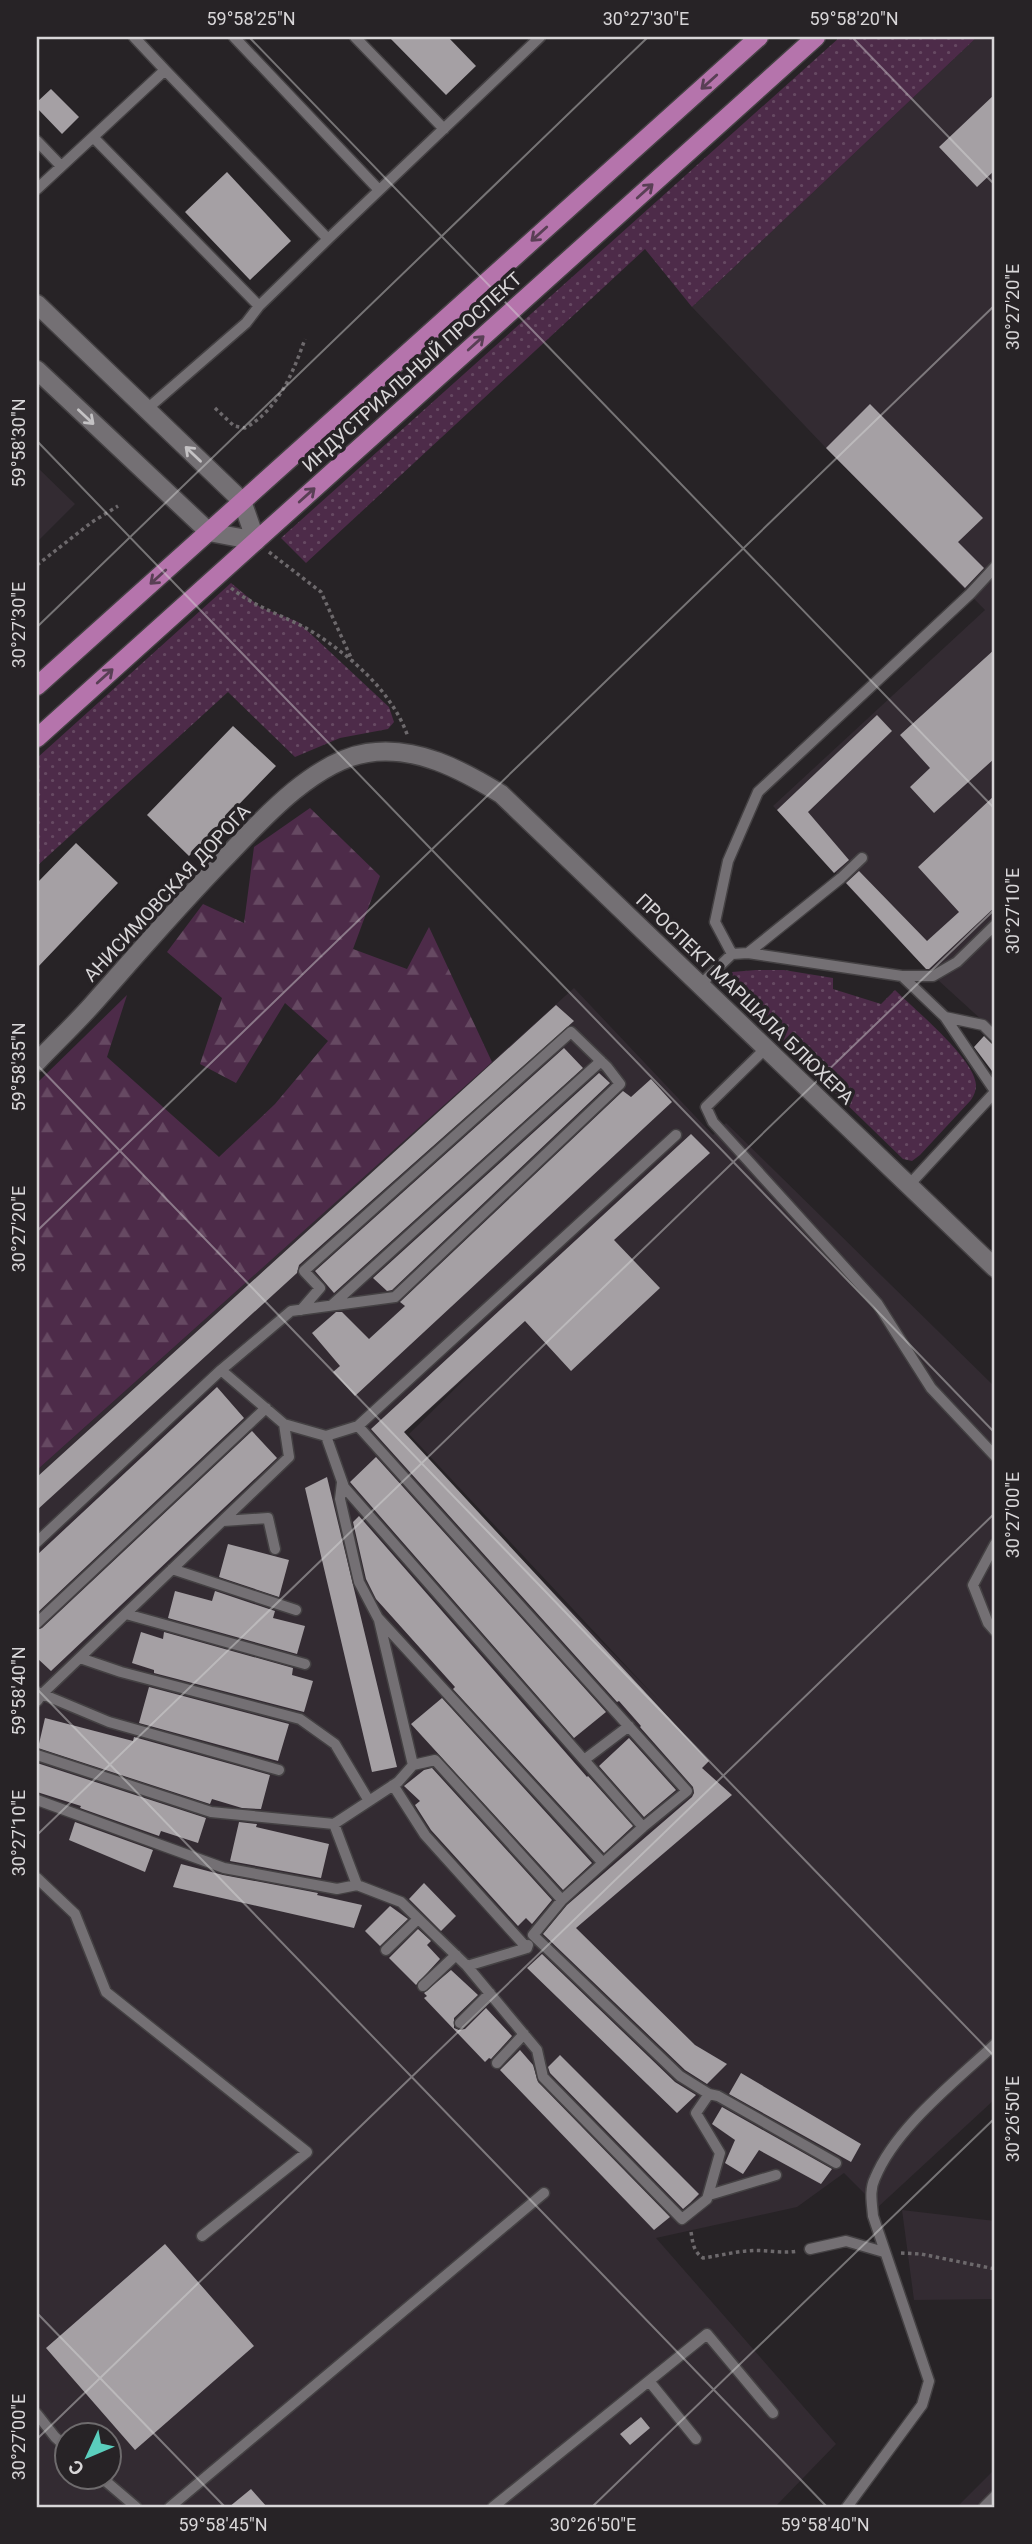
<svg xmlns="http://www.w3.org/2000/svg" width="1032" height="2544" viewBox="0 0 1032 2544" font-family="Roboto,sans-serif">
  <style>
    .built { fill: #332b32; fill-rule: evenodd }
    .grass { fill: url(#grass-dots) }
    .forest { fill: url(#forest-firs) }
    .building { fill: #a5a0a4 }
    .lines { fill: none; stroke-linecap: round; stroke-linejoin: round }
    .lane-casing { stroke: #444143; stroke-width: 13 }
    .secondary-casing { stroke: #444143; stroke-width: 21 }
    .primary-casing { stroke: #444143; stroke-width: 21 }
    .path { stroke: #6d696c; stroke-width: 3.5; stroke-dasharray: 3.5 3.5; stroke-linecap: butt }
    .lane { stroke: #747074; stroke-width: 10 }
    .secondary { stroke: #747074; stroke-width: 18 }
    .primary { stroke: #b574ac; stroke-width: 18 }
    .oneway { stroke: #593f55 }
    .oneway2 { stroke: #c4c2c4 }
    .ticks { fill: none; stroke: #d8d6d8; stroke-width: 2; stroke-opacity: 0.45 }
    .labels { text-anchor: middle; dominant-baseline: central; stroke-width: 7; stroke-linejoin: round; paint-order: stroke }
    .street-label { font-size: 19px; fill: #d8d6d8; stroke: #272326 }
    .neatline { fill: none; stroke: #d8d6d8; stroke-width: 2.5 }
    .ticks-label { font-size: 18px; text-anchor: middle; fill: #d8d6d8 }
  </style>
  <defs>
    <pattern id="grass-dots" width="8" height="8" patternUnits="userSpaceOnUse" patternTransform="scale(1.75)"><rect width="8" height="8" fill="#4d2b49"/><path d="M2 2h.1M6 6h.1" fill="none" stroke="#664962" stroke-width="1.8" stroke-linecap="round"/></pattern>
    <pattern id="forest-firs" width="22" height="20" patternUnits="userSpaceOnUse" patternTransform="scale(1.75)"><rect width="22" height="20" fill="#4d2b49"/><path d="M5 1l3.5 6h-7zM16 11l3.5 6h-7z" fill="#664962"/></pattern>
  </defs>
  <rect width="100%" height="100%" fill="#272326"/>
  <path class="built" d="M 977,37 L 995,37 L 995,1032 L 927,970 L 773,806 L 985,610 L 826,448 L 692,307 Z
    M 37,467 L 75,504 L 37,542 Z
    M 574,988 L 713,1135 L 726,1123 L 995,1387 L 995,2099 L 878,2207 L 844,2173 L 797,2207 L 656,2238 L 836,2444 L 775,2507 L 37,2507 L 37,1470 ZM 477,1367 L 409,1434 L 660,1702 L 401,1435 ZM 66,2436 L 108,2436 L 108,2478 L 66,2478 Z
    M 902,2210 L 995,2221 L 995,2299 L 914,2300 Z
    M 995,2469 L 995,2507 L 957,2507 Z"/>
  <path class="grass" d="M 840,37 L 977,37 L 692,307 L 645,249 L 306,563 L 281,538 Z
    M 231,583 L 260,607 L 298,622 L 389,707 L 394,722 L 388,729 L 340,738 L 295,757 L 228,692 L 37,866 L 37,758 Z
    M 756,970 L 784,970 L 833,978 L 833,989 L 881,1004 L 895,990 C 914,1009 975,1059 976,1085 C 976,1091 974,1095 971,1100 L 920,1155 L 912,1161 L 903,1159 L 726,987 L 732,972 Z"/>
  <path class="forest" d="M 310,808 L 380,876 L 353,949 L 407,969 L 429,927 L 492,1062 L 37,1470 L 37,1083 L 127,995 L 107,1057 L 219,1157 L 275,1104 L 328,1041 L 285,1003 L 236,1083 L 200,1064 L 222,998 L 167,952 L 203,904 L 244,923 L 254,847 Z"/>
  <path class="building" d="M 389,37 L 448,37 L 476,66 L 446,95 Z
    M 51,89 L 79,117 L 62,134 L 37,108 L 37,102 Z
    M 995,94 L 995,170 L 977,187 L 939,147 Z
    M 227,172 L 291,241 L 250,280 L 185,212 Z
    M 870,404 L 983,518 L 958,542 L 984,568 L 965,588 L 826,448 Z
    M 995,649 L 995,758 L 934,813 L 910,787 L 930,768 L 900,735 Z
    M 877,715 L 892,731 L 808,812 L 849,860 L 834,873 L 777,810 Z
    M 233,726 L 276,766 L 189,856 L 147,815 Z
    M 995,795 L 995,907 L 929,969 L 926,969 L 846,883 L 859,871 L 927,941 L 959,912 L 918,867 Z
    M 76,843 L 118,883 L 37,968 L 37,883 Z
    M 556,1005 L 574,1021 L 299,1265 L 297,1273 L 37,1510 L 37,1477 Z
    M 984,1036 L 995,1047 L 995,1075 L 974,1047 Z
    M 564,1048 L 583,1068 L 334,1293 L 315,1271 Z
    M 599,1073 L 610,1083 L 392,1290 L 387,1291 L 373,1278 Z
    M 651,1079 L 672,1102 L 355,1396 L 333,1372 L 340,1366 L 312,1333 L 336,1312 L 342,1312 L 369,1339 L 405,1306 L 400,1302 L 623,1091 L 631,1097 Z
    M 691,1134 L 710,1153 L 614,1240 L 660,1288 L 571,1371 L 525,1321 L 404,1432 L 709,1761 L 702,1768 L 732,1795 L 576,1928 L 695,2045 L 727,2064 L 707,2084 L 685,2070 L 543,1934 L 567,1905 L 692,1797 L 694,1793 L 693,1787 L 640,1727 L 641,1726 L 619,1701 L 617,1702 L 371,1429 Z
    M 217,1387 L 244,1418 L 37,1613 L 37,1555 Z
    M 252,1431 L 277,1458 L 51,1671 L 37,1658 L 37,1630 L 42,1628 Z
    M 376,1457 L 606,1712 L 574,1738 L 350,1482 Z
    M 327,1477 L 397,1767 L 372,1772 L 305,1488 Z
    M 359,1516 L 587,1777 L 588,1776 L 633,1826 L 604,1853 L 453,1689 L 455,1687 L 376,1599 L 366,1579 L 353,1522 Z
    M 228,1544 L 289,1560 L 279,1597 L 219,1577 Z
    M 175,1591 L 212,1601 L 215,1591 L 275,1611 L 273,1618 L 305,1626 L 297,1654 L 168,1618 Z
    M 141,1632 L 163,1639 L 164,1632 L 293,1668 L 292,1675 L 313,1681 L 304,1712 L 154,1673 L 154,1670 L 132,1663 Z
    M 149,1687 L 289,1724 L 278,1761 L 139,1723 Z
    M 442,1698 L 592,1863 L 563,1890 L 411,1724 Z
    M 45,1718 L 133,1741 L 134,1737 L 270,1775 L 261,1809 L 242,1808 L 212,1799 L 210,1804 L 38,1748 Z
    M 629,1738 L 676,1790 L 644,1817 L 599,1766 Z
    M 37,1763 L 206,1818 L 198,1843 L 161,1831 L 159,1836 L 80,1808 L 81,1806 L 37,1792 Z
    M 432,1768 L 552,1900 L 532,1924 L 526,1918 L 518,1926 L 431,1830 L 415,1805 L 420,1801 L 404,1786 L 424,1770 Z
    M 75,1822 L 153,1850 L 145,1872 L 69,1840 Z
    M 239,1822 L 257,1824 L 256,1827 L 329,1844 L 321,1878 L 230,1861 Z
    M 181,1864 L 223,1875 L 318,1893 L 317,1895 L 362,1905 L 354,1928 L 173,1887 Z
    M 424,1883 L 456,1916 L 441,1931 L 409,1899 Z
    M 390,1906 L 408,1919 L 380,1946 L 365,1931 Z
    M 418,1929 L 431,1941 L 427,1945 L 440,1959 L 416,1985 L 389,1958 Z
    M 542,1954 L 675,2082 L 696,2095 L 677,2113 L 527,1968 Z
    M 451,1970 L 478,1995 L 454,2018 L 454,2028 L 459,2030 L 465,2029 L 486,2008 L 512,2036 L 491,2059 L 489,2058 L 485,2062 L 424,1998 L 427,1996 L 424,1993 Z
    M 520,2050 L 533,2065 L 538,2082 L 670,2217 L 654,2230 L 500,2070 Z
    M 560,2055 L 699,2194 L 690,2203 L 683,2209 L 550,2073 L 548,2067 Z
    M 741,2073 L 861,2144 L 851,2162 L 729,2094 Z
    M 722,2107 L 832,2169 L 821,2184 L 759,2150 L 743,2174 L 725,2163 L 735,2140 L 712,2124 Z
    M 165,2244 L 254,2346 L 135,2450 L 46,2348 Z
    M 641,2417 L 650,2428 L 630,2445 L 620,2434 Z
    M 251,2489 L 267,2507 L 229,2507 Z"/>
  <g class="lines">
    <defs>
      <path id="lane" d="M 134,37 L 165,70
        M 234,37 L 379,190
        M 355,37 L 444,129
        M 37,141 L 61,166
        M 37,189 L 93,137
        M 328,239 L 540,37
        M 147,409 L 246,323 L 259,306 L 328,239 L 165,70 L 93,137 L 259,306
        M 748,953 L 841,878 L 862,858
        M 732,954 L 715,922 L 728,861 L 758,792 L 970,594 L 995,567
        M 902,976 L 945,1017 L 995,1091
        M 700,985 L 732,954 L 748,953 L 902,976 L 933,976 L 957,962 L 995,925
        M 945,1017 L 983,1025 L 995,1037
        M 766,1048 L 706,1107 L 713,1122 L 877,1303 L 931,1388 L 995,1456
        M 909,1185 L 995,1092
        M 332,1305 L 601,1061
        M 221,1370 L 284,1424 L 326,1436 L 344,1487 L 643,1827 L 687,1791 L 358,1426 L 326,1436
        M 358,1426 L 676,1135
        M 342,1482 L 340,1499 L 359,1582 L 378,1618 L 603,1863
        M 223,1521 L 268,1518 L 275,1549
        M 37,1542 L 221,1370 L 291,1311 L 395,1297 L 620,1084 L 607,1067 L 571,1032 L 304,1271 L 320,1288 L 301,1310
        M 995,1544 L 973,1585 L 988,1623 L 995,1631
        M 172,1569 L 296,1610
        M 126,1614 L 305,1664
        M 379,1620 L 413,1765
        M 37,1623 L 266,1408
        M 80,1658 L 121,1672 L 300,1719 L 335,1744 L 369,1801
        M 37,1692 L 42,1694 L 289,1457 L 284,1424
        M 37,1701 L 42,1694 L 109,1722 L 279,1770
        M 37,1755 L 211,1812 L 334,1824 L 398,1782 L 413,1765 L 435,1760 L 562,1900 L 643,1827
        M 584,1760 L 629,1726
        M 393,1785 L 425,1835 L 527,1948
        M 37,1800 L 224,1868 L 337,1889 L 357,1885 L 334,1824
        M 37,1878 L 75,1914 L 106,1992 L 307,2152 L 202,2236
        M 357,1885 L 401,1902 L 467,1966 L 537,2050 L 543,2077 L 682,2219 L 707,2199 L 720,2153 L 696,2113 L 709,2094 L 680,2076 L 533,1935 L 562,1900
        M 386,1950 L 418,1919
        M 467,1966 L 527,1948 L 528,1945
        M 423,1986 L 456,1955
        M 460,2023 L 490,1993
        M 497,2063 L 524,2034
        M 709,2094 L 718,2096 L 836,2163
        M 709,2195 L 776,2175
        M 810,2249 L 846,2241 L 884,2252
        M 649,2381 L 696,2439
        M 37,2414 L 55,2437 L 66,2447
        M 102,2478 L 136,2507
        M 170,2507 L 544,2193
        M 493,2507 L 707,2334 L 773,2413
        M 847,2507 L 922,2405 L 929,2381 L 873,2216 C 872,2203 869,2190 875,2178 C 896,2127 955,2082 995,2044
        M 984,2507 L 995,2496"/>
      <path id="secondary" d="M 37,304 L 242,501 L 256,541
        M 37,370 L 209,532 L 256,541
        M 37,1062 C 55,1043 75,1024 92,1005 C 137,954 181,903 228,855 C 263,818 315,761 367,753 C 416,745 462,770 501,794 L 995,1268"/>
      <path id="primary" d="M 37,686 L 759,37
        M 37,738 L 816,37"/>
    </defs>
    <use href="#lane" class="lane-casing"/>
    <use href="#secondary" class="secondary-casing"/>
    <use href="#primary" class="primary-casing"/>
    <path class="path" d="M 215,408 L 234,426 L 245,428 C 278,410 293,373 305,339
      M 269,552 L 321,592 L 353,662
      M 37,565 L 92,522 L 118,506
      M 231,588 C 257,609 289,617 316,634 C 354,659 393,693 408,737
      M 691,2232 C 693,2243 693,2251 703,2258 C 718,2256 733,2252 747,2251 C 765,2249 781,2254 798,2251
      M 901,2253 L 921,2254 L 995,2269"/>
    <use href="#lane" class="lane"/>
    <use href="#secondary" class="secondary"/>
    <use href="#primary" class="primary"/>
  </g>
  <defs><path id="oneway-shaft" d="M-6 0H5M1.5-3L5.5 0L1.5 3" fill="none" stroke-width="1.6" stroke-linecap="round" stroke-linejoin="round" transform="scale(1.75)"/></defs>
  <g class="oneway">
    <use href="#oneway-shaft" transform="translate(709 82) rotate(138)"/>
    <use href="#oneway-shaft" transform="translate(645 191) rotate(-42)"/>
    <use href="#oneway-shaft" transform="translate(539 234) rotate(138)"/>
    <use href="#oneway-shaft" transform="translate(476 343) rotate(-42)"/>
    <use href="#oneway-shaft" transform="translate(307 495) rotate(-42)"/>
    <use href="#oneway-shaft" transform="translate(158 577) rotate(138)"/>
    <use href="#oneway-shaft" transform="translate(105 676) rotate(-42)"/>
  </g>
  <g class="oneway2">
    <use href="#oneway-shaft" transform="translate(86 417) rotate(43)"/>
    <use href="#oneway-shaft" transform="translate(193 454) rotate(-136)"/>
  </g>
  <path class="ticks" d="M 249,37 L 995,809M 852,37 L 995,185M 37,441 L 995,1433M 37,627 L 648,37M 37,1065 L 995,2057M 37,1231 L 995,305M 37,1689 L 827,2507M 37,1835 L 995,909M 37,2313 L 225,2507M 37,2439 L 995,1513M 592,2507 L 995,2118"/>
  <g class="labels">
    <g class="street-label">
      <text transform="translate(412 372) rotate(-42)">ИНДУСТРИАЛЬНЫЙ ПРОСПЕКТ</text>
      <text transform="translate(167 893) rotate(-47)">АНИСИМОВСКАЯ ДОРОГА</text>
      <text transform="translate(745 999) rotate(44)">ПРОСПЕКТ МАРШАЛА БЛЮХЕРА</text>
    </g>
  </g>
  <rect width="1032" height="2544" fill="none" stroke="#272326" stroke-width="77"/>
  <g transform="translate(88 2456) rotate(226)"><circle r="33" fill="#272326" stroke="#6e6b6d" stroke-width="2"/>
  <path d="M0-5L12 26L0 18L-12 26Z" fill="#5acebd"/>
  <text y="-10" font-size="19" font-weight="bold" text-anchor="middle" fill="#d8d6d8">С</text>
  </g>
  <rect x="38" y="38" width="955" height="2468" class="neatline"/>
  <g class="ticks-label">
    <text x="251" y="25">59°58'25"N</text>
    <text x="646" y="25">30°27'30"E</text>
    <text x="854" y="25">59°58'20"N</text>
    <text transform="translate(1013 307) rotate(-90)" y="6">30°27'20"E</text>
    <text transform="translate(19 443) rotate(-90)" y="6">59°58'30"N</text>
    <text transform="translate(19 625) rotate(-90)" y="6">30°27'30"E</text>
    <text transform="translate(1013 911) rotate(-90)" y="6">30°27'10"E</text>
    <text transform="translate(19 1067) rotate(-90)" y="6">59°58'35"N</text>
    <text transform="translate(19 1229) rotate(-90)" y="6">30°27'20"E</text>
    <text transform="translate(1013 1515) rotate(-90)" y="6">30°27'00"E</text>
    <text transform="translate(19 1691) rotate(-90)" y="6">59°58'40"N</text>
    <text transform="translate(19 1833) rotate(-90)" y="6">30°27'10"E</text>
    <text transform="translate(1013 2119) rotate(-90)" y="6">30°26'50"E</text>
    <text transform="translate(19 2437) rotate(-90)" y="6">30°27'00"E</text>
    <text x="223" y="2531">59°58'45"N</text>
    <text x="593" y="2531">30°26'50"E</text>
    <text x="825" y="2531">59°58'40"N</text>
  </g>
</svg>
